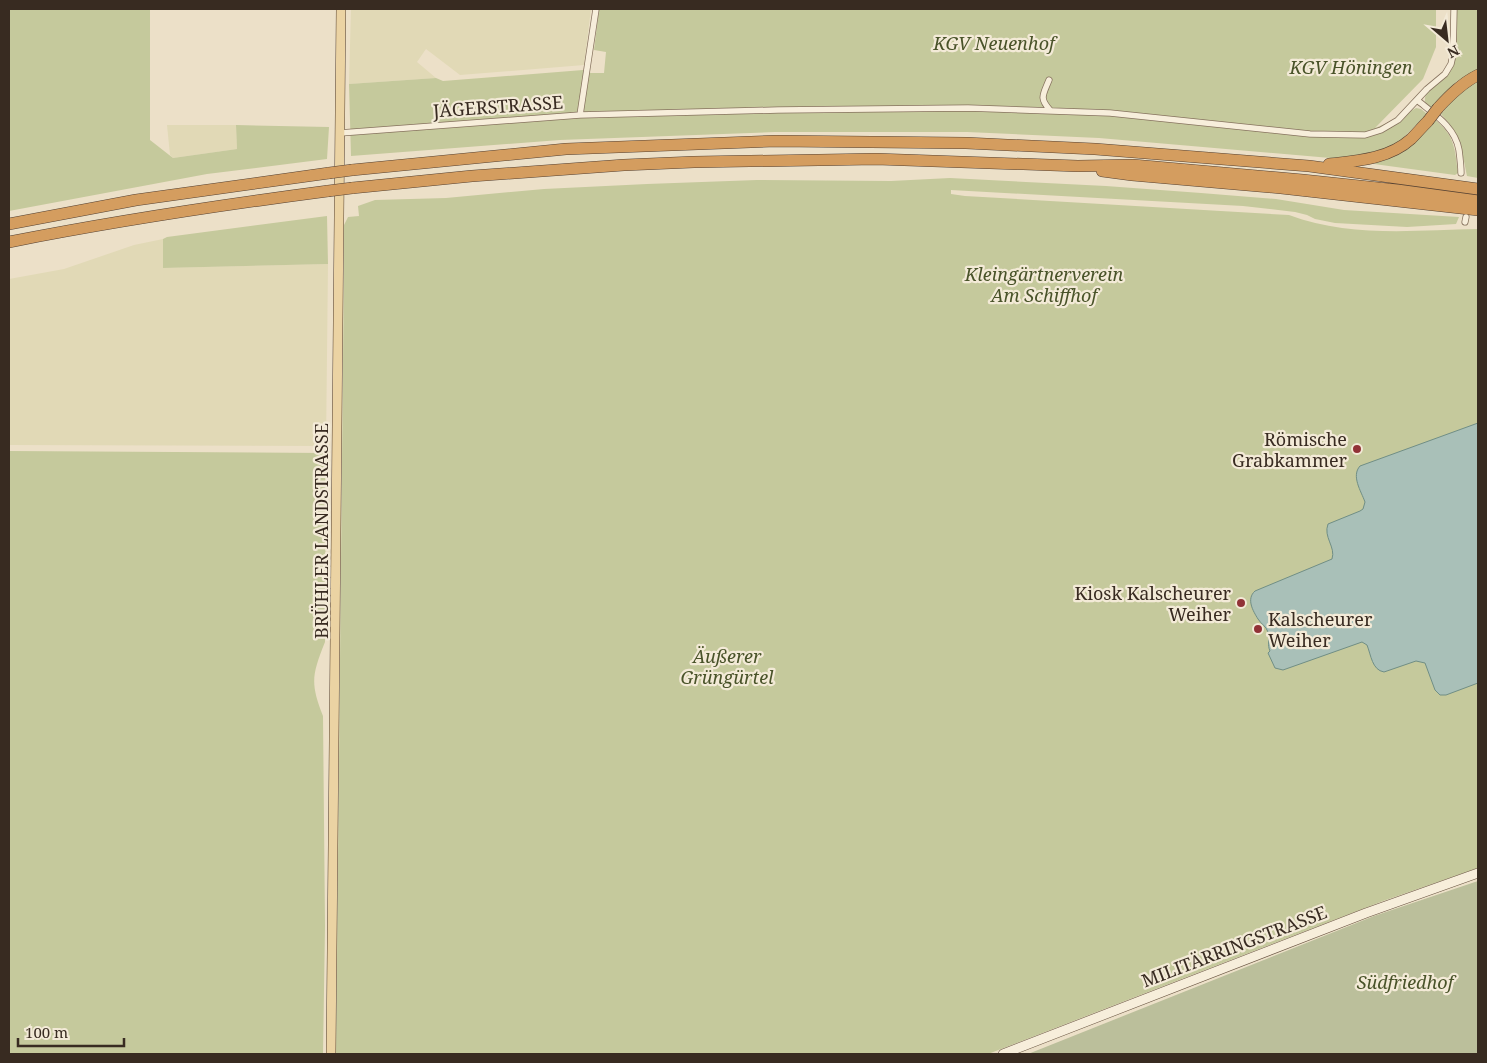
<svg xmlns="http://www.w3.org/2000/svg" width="1487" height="1063" viewBox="0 0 1487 1063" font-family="'Noto Serif',serif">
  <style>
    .farmland { fill: #e1d9b6 }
    .green { fill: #c5c99c }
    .cemetery { fill: #bbbf9b }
    .water { fill: #a9c0b8; stroke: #708e85 }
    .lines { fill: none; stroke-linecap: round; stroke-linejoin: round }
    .minor-casing { stroke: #86725e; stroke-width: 7 }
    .secondary-casing { stroke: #685441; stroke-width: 10 }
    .primary-casing { stroke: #554132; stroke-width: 10 }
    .motorway-casing { stroke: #554132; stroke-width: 12 }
    .minor { stroke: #f7eedb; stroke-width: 5.5 }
    .secondary { stroke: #f7eedb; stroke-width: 9 }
    .primary { stroke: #ebd3a3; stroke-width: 9 }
    .motorway { stroke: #d49d5f; stroke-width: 11 }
    .motorway-bridge-casing { stroke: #554132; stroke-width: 12; stroke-linecap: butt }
    .motorway-bridge { stroke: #d49d5f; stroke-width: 11 }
    .poi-dot { fill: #913236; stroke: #f3ead7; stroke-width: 2 }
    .labels { text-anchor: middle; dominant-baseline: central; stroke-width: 4.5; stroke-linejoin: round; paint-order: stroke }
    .park-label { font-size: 18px; font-style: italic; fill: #495329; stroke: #f3ead7 }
    .street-label { font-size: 18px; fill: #382b21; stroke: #f3ead7 }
    .poi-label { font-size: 18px; fill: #382b21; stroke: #f3ead7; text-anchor: end }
  </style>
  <rect width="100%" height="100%" fill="#ece0c8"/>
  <path class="farmland" d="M 351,9 L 591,9 L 584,65 L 460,75 L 426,49 L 417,62 L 436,78 L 349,84 Z
    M 167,125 L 236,125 L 237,149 L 173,158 L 170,155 Z
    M 163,239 L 163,268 L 328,264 L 326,446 L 9,445 L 9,279 L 64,269 L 134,245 Z"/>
  <path class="green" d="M 9,9 L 150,9 L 150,140 L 173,158 L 237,149 L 236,125 L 329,127 L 327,159 L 207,174 L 9,211 Z
    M 599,9 L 1436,9 L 1436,47 L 1423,79 L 1375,128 L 1397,119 L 1416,108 L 1421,109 L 1427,114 L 1397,144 L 1379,152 L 1342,159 L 1099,138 L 967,132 L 775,132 L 560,140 L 351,156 L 349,84 L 436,78 L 443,81 L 583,70 L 591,73 L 604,73 L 606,52 L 594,50 Z
    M 1456,9 L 1478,9 L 1478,71 L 1457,81 L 1433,108 L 1431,108 L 1425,102 C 1423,88 1445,80 1452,67 Z
    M 1478,80 L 1478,178 L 1467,176 C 1462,150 1459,134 1441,114 L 1454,98 Z
    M 1435,120 C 1455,135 1455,150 1458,173 L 1455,175 L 1374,164 L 1387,159 Z
    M 950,178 L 1106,186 L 1201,193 L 1276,199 L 1344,210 L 1459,217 L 1456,224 L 1407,227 L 1335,223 L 1315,219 L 1307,215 L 1295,212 L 1243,206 L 951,190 L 951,194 L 965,196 L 1289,215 C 1350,238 1415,230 1478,229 L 1478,868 L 1383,901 L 988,1054 L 336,1054 L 344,264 L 344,225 L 348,217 L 359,216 L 358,206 L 375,200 L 446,198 L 544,189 L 647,184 L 757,180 L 891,181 Z
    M 327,216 L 328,264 L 163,268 L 163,239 L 167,237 Z
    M 9,451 L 326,453 L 325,642 C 312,675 310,683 323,716 L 325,926 L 323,1054 L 9,1054 Z"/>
  <path class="cemetery" d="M 1478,881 L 1478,1054 L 1028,1054 L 1374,916 Z"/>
  <path class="water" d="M 1478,423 L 1478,683 L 1446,695 L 1440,695 L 1435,690 L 1425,663 L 1416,661 L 1384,672 C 1372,670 1371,655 1367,645 L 1362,642 L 1283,670 L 1275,668 L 1268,653 L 1270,651 C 1267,645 1270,639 1268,632 C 1266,626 1261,624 1258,619 C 1253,611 1246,599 1255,591 L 1332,559 C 1336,547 1323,537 1328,524 L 1360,511 L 1363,509 L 1365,502 C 1361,491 1351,476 1360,466 Z"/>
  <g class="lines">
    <defs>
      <path id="minor" d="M 1049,80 C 1043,95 1039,98 1050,110
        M 1417,100 C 1434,114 1455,127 1459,150 C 1460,158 1461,166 1461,173
        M 580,115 L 778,110 L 968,108 L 1110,113 L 1310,134 L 1365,135 L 1381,130 L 1398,120 L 1427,89 L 1445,74 L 1451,64 L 1453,55 L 1454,9
        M 340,133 L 580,115 L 596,9
        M 1465,222 L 1466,217"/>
      <path id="secondary" d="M 1003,1054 L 1366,913 L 1478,873"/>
      <path id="primary" d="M 331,1054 L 341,9"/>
      <path id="motorway" d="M 1438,108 C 1450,95 1462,83 1478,75
        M 1329,164 C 1357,161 1389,159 1411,139 C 1417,133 1422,127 1428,121
        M 352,170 L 566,149 L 776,141 L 966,143 L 1095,149 L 1309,166 L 1478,189
        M 1102,171 L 1132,175 L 1281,188 L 1478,210
        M 352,188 L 472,176 L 624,165 L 694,162 L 876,159 L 1078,166 L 1133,165 L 1303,180 L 1397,190 L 1478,201
        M 9,224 L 136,200 L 329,173
        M 9,242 C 115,221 221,205 328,191"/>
    </defs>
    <use href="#minor" class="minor-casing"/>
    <use href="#secondary" class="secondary-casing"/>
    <use href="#primary" class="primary-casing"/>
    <use href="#motorway" class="motorway-casing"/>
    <use href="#minor" class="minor"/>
    <use href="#secondary" class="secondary"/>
    <use href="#primary" class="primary"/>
    <use href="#motorway" class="motorway"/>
    <defs>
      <path id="motorway-bridge" d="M 1428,121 L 1438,108
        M 329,173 L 352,170
        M 328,191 L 352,188"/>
    </defs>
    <use href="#motorway-bridge" class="motorway-bridge-casing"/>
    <use href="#motorway-bridge" class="motorway-bridge"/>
  </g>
  <g class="poi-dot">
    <circle cx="1357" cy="449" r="5"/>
    <circle cx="1241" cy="603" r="5"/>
    <circle cx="1258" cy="629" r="5"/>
  </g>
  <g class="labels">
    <g class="park-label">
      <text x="994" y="43">KGV Neuenhof</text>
      <text x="1351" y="67">KGV Höningen</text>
      <text x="1044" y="274">Kleingärtnerverein<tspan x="1044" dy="21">Am Schiffhof</tspan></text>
      <text x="727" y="656">Äußerer<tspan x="727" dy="21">Grüngürtel</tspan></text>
      <text x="1405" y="982">Südfriedhof</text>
    </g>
    <g class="street-label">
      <text transform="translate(498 106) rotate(-4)">JÄGERSTRASSE</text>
      <text transform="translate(321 531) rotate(-90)">BRÜHLER LANDSTRASSE</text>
      <text transform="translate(1234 946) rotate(-21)">MILITÄRRINGSTRASSE</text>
    </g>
    <g class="poi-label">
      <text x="1347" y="439">Römische<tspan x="1347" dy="21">Grabkammer</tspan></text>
      <text x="1231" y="593">Kiosk Kalscheurer<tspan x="1231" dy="21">Weiher</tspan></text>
      <text x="1268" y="619" text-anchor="start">Kalscheurer<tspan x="1268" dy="21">Weiher</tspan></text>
    </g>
  </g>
  <rect width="1487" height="1063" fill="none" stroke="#382b21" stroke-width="20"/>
  <g transform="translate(1447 40) rotate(152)" stroke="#f3ead7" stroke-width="4" paint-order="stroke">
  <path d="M0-4L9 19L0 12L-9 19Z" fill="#382b21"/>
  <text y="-8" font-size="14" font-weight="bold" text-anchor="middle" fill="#382b21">N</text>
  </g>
  <path d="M18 1038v8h106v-8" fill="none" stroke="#382b21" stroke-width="2.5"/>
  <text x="25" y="1038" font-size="15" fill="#382b21" stroke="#f3ead7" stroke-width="4" paint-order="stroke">100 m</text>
</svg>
